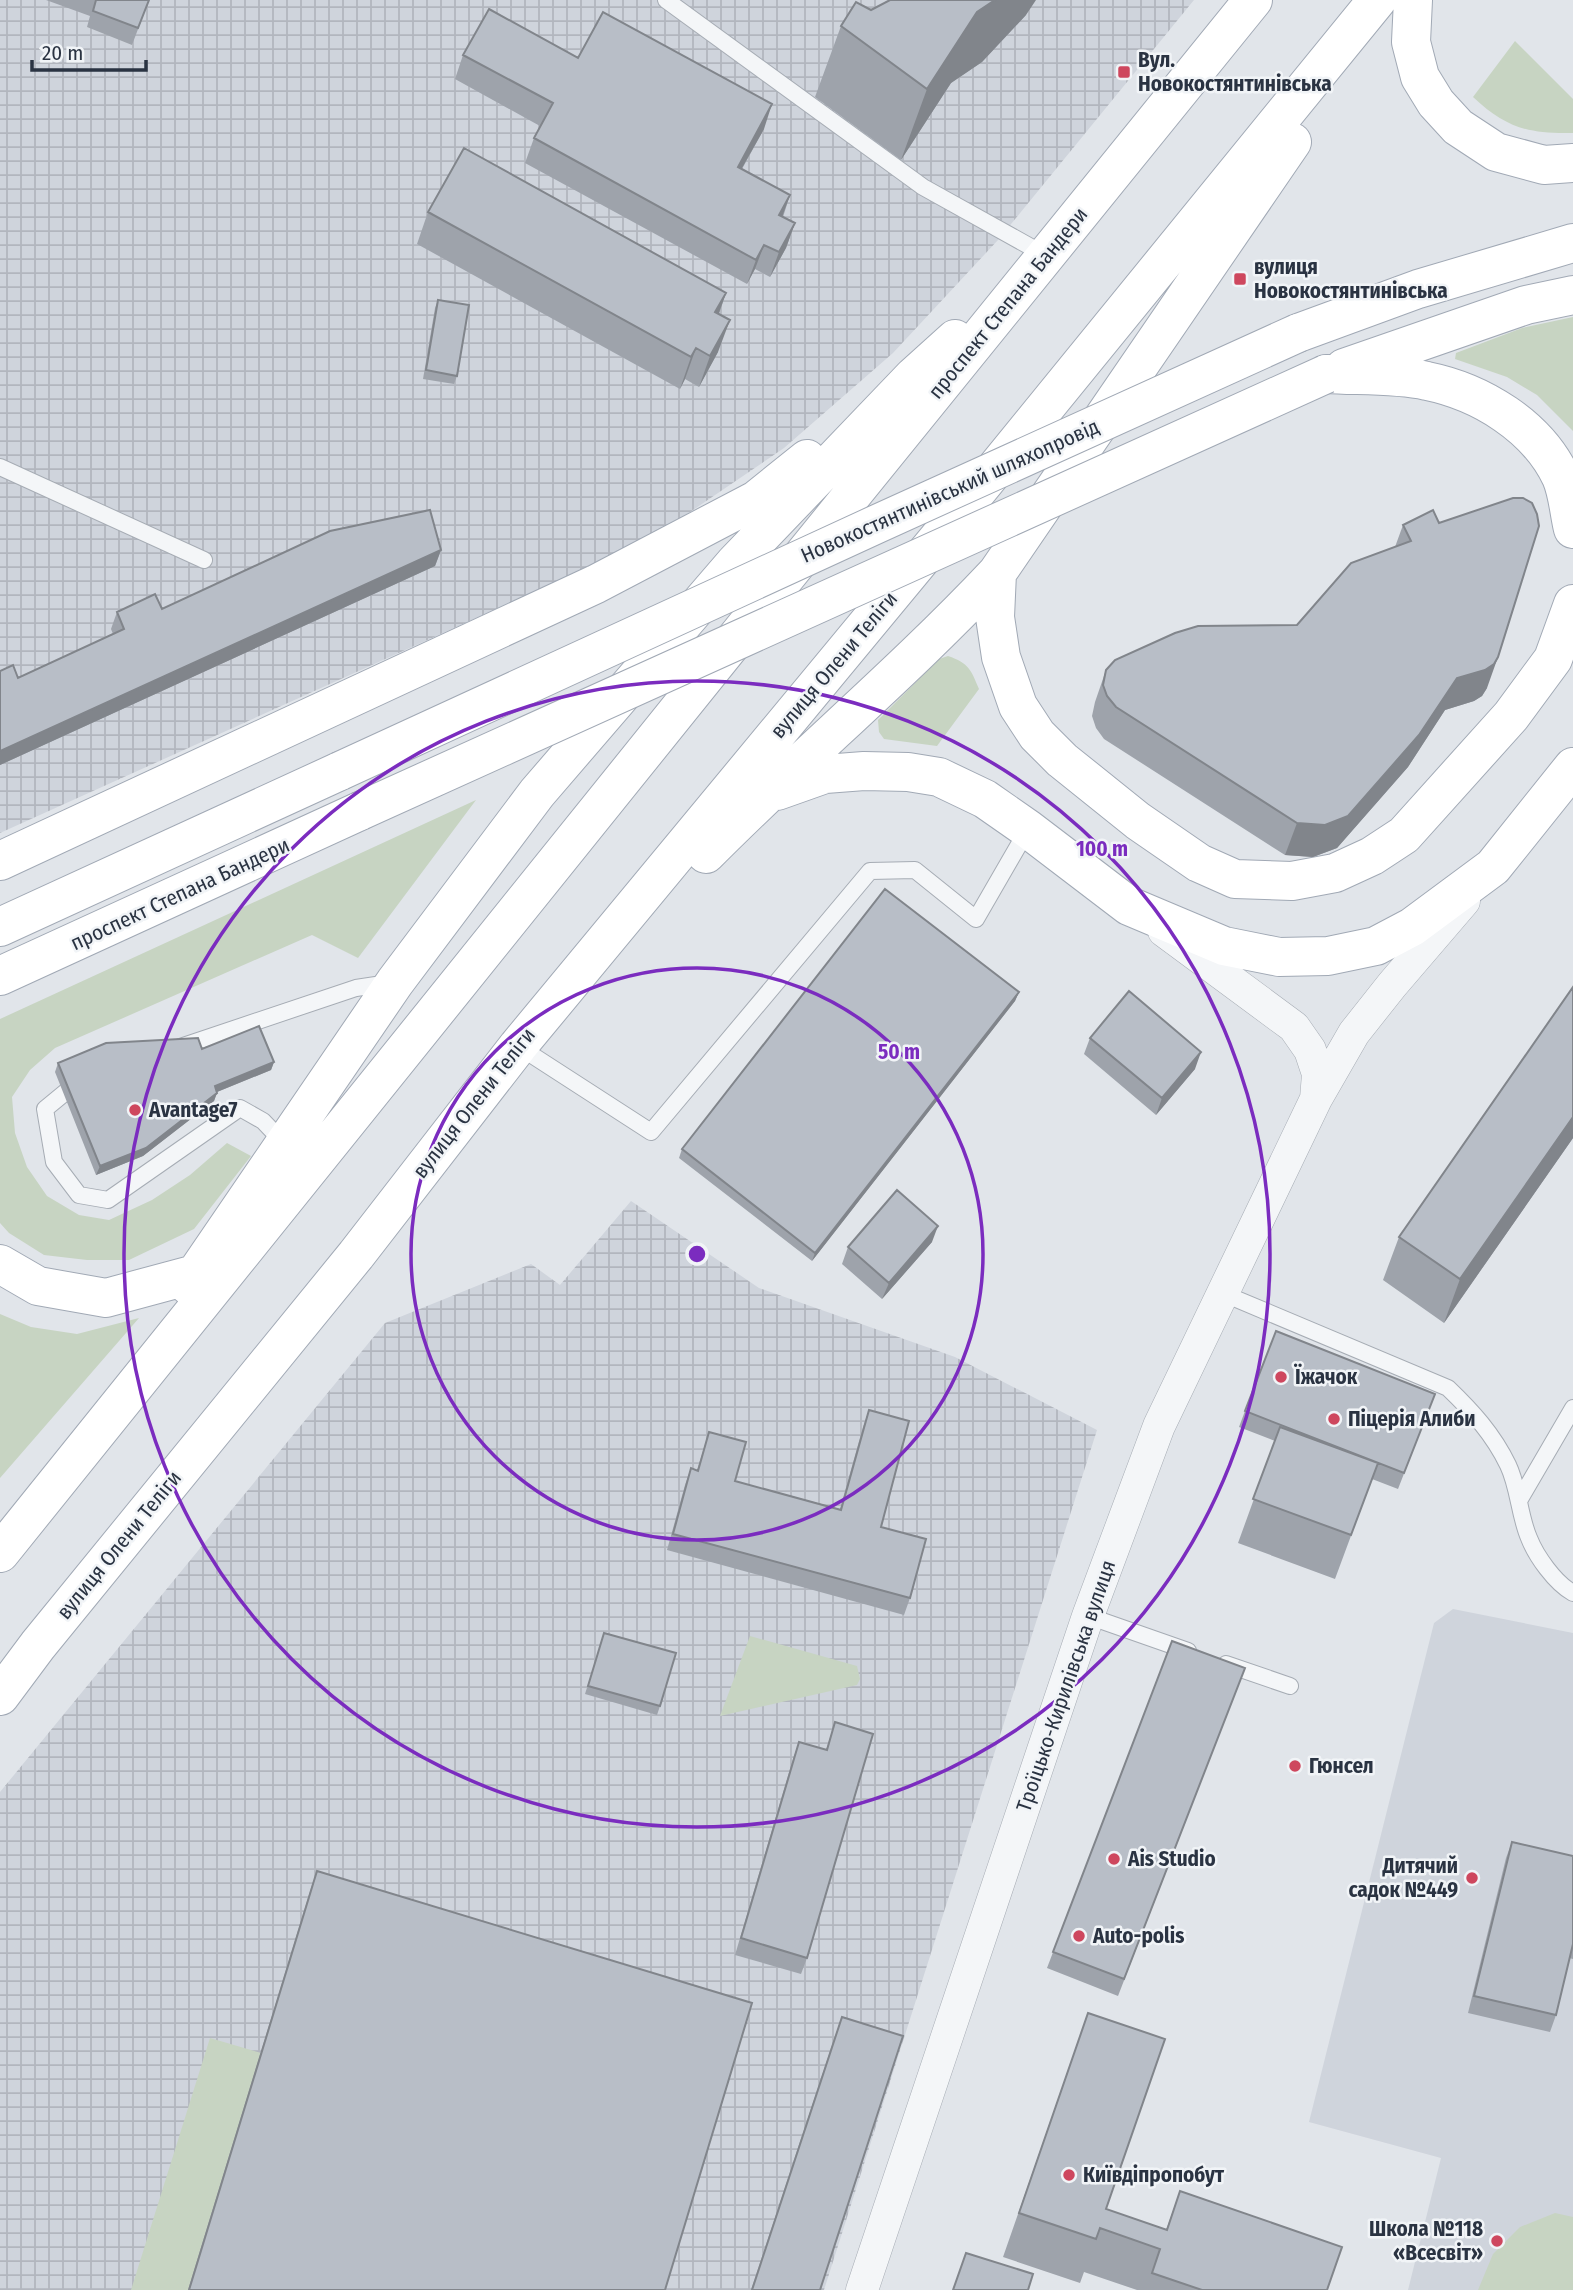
<svg xmlns="http://www.w3.org/2000/svg" width="1573" height="2290" viewBox="0 0 1573 2290" font-family="'Fira Sans Condensed',sans-serif">
  <style>
    .built { fill: #cfd4dc }
    .industrial { fill: url(#industrial-grid) }
    .grass { fill: #c7d4c2 }
    .lines { fill: none; stroke-linecap: round; stroke-linejoin: round }
    .service-casing { stroke: #a6acb4; stroke-width: 18 }
    .minor-casing { stroke: #a6acb4; stroke-width: 33 }
    .primary-casing { stroke: #a1a9b5; stroke-width: 40 }
    .service { stroke: #f4f6f8; stroke-width: 16 }
    .minor { stroke: #f4f6f8; stroke-width: 32 }
    .primary { stroke: #fff; stroke-width: 38 }
    .primary-bridge-casing { stroke: #a1a9b5; stroke-width: 40; stroke-linecap: butt }
    .primary-bridge { stroke: #fff; stroke-width: 38 }
    .wall { fill: #9ea3ab }
    .shaded-wall { fill: #81858b }
    .building { fill: #b8bec7; stroke: #81858b; stroke-width: 2 }
    .ring { fill: none; stroke: #7b2cbf; stroke-width: 3.5 }
    .poi-dot { fill: #ce475e; stroke: #f1f4f7; stroke-width: 2.5 }
    .labels { text-anchor: middle; dominant-baseline: central; stroke-width: 5; stroke-linejoin: round; paint-order: stroke }
    .poi-label { font-size: 21px; font-weight: bold; fill: #2a3342; stroke: #f1f4f7; text-anchor: start }
    .street-label { font-size: 21px; fill: #2a3342; stroke: #f1f4f7 }
    .centre { fill: #7b2cbf; stroke: #f1f4f7; stroke-width: 3.5 }
    .ring-label { font-size: 21px; text-anchor: middle; font-weight: bold; fill: #7b2cbf; stroke: #f1f4f7; stroke-width: 5; stroke-linejoin: round; paint-order: stroke }
  </style>
  <defs>
    <pattern id="industrial-grid" width="8" height="8" patternUnits="userSpaceOnUse" patternTransform="scale(1.75)"><rect width="8" height="8" fill="#cfd4dc"/><path d="M0 4h8M4 0v8" fill="none" stroke="#b2b6be"/></pattern>
  </defs>
  <rect width="100%" height="100%" fill="#e1e5ea"/>
  <path class="built" d="M 1453,1609 L 1573,1633 L 1573,2290 L 1408,2290 L 1441,2158 L 1309,2122 L 1434,1623 Z"/>
  <path class="industrial" d="M 0,0 L 1194,0 L 998,240 L 893,353 L 784,448 L 649,540 L 0,833 Z
    M 631,1201 L 759,1288 L 955,1357 L 1097,1430 L 824,2290 L 0,2290 L 0,1792 L 385,1323 L 531,1264 L 560,1285 Z"/>
  <path class="grass" d="M 1515,41 L 1573,99 L 1573,133 C 1529,134 1506,128 1473,97 Z
    M 1573,317 L 1573,431 L 1537,395 L 1507,377 L 1455,359 L 1456,353 L 1522,328 Z
    M 948,656 C 969,663 971,670 979,689 L 937,746 L 884,739 L 879,732 L 878,720 L 939,659 Z
    M 476,800 L 358,958 L 312,935 L 55,1048 L 30,1070 L 12,1097 L 15,1133 L 27,1167 L 47,1196 L 79,1215 L 109,1220 L 152,1200 L 190,1175 L 227,1143 L 251,1156 L 194,1229 L 129,1260 L 87,1260 L 44,1255 L 9,1233 L 0,1223 L 0,1019 Z
    M 0,1314 L 31,1327 L 77,1334 L 139,1318 L 0,1478 Z
    M 750,1636 L 857,1666 L 860,1679 L 857,1685 L 720,1716 Z
    M 210,2038 L 261,2053 L 189,2290 L 131,2290 Z
    M 1555,2213 L 1573,2217 L 1573,2290 L 1478,2290 L 1493,2254 L 1520,2227 Z"/>
  <g class="lines">
    <defs>
      <path id="service" d="M 666,0 L 923,187 L 1047,256
        M 0,467 L 204,560
        M 518,1046 L 651,1132 L 870,871 L 915,870 L 976,919 L 1028,829
        M 180,1047 L 356,988 L 389,983
        M 79,1081 L 45,1109 L 54,1162 L 79,1195 L 108,1200 L 240,1108 L 263,1121 L 284,1143
        M 1222,1293 L 1448,1388 C 1472,1411 1493,1434 1508,1465 C 1519,1488 1519,1515 1529,1538 C 1536,1556 1555,1583 1573,1593
        M 1520,1499 L 1573,1408
        M 1088,1616 L 1188,1651
        M 1226,1664 L 1290,1686"/>
      <path id="minor" d="M 1164,931 L 1294,1027 L 1310,1050 L 1318,1074 L 1316,1099
        M 862,2290 L 1088,1616 L 1159,1426 L 1316,1099 L 1354,1033 L 1392,985 L 1464,901"/>
      <path id="primary" d="M 1413,0 L 1411,42 L 1420,77 L 1436,103 L 1458,127 L 1496,152 L 1544,165 L 1573,163
        M 1298,333 L 1418,289 L 1573,243
        M 1344,368 L 1526,305 L 1573,295
        M 1326,374 C 1357,376 1397,374 1427,381 C 1481,392 1537,426 1561,477 C 1568,493 1569,513 1573,529
        M 997,573 L 995,617 L 1001,657 L 1018,706 L 1037,735 L 1062,760 L 1138,821 L 1199,863 L 1235,879 L 1292,881 L 1335,873 L 1372,856 L 1404,835 L 1511,716 L 1553,659 L 1573,604
        M 777,791 L 825,774 L 864,771 L 908,772 L 939,777 L 985,799 L 1028,829 L 1129,906 L 1224,946 L 1279,957 L 1328,956 L 1376,946 L 1412,927 L 1493,867 L 1573,767
        M 706,854 C 801,758 904,672 997,573 L 1292,142
        M 0,861 L 596,584 L 756,500 L 807,459
        M 0,927 L 340,771
        M 0,976 L 360,811
        M 0,1264 L 38,1286 L 106,1298 L 195,1274
        M 188,1285 L 395,982 L 537,793 L 735,563 L 914,376 L 955,339
        M 0,1553 L 762,606 L 1253,0
        M 0,1696 L 38,1645 L 356,1255 L 518,1046 L 956,517 L 1377,0"/>
    </defs>
    <use href="#service" class="service-casing"/>
    <use href="#minor" class="minor-casing"/>
    <use href="#primary" class="primary-casing"/>
    <use href="#service" class="service"/>
    <use href="#minor" class="minor"/>
    <use href="#primary" class="primary"/>
    <defs>
      <path id="primary-bridge" d="M 340,771 L 877,524 L 1298,333
        M 360,811 L 1326,374"/>
    </defs>
    <use href="#primary-bridge" class="primary-bridge-casing"/>
    <use href="#primary-bridge" class="primary-bridge"/>
  </g>
  <path class="wall" d="M 46,0 L 149,0 L 132,45 L 87,27 L 90,16 Z
    M 871,10 L 1026,15 L 982,62 L 951,83 L 901,160 L 815,97 L 841,26 Z
    M 463,55 L 578,58 L 764,129 L 742,169 L 790,195 L 783,217 L 795,223 L 786,248 L 770,277 L 755,269 L 747,284 L 525,163 L 534,138 L 540,126 L 455,79 Z
    M 428,212 L 726,293 L 719,314 L 718,352 L 699,387 L 685,379 L 680,389 L 417,244 Z
    M 438,300 L 457,376 L 454,384 L 423,379 L 435,308 Z
    M 1403,525 L 1487,688 L 1482,696 L 1474,701 L 1445,710 L 1408,767 L 1337,848 L 1313,857 L 1285,855 L 1104,739 L 1096,728 L 1092,716 L 1095,702 L 1106,670 L 1297,625 L 1395,547 Z
    M 441,550 L 435,566 L 0,765 L 0,671 L 18,678 L 113,634 L 111,629 L 117,612 L 162,609 Z
    M 1573,987 L 1573,1138 L 1444,1323 L 1383,1280 L 1399,1237 Z
    M 1019,992 L 1015,1001 L 812,1261 L 679,1158 L 682,1149 Z
    M 1090,1038 L 1195,1069 L 1156,1115 L 1084,1054 Z
    M 202,1049 L 274,1062 L 271,1070 L 217,1092 L 214,1101 L 143,1156 L 96,1175 L 55,1072 L 58,1063 Z
    M 932,1242 L 882,1299 L 842,1264 L 848,1247 Z
    M 1435,1394 L 1398,1489 L 1372,1479 L 1335,1579 L 1238,1543 L 1275,1441 L 1239,1427 L 1245,1411 Z
    M 869,1410 L 881,1527 L 910,1598 L 904,1615 L 667,1550 L 685,1485 L 691,1468 L 697,1470 L 709,1432 L 735,1481 L 840,1509 L 863,1427 Z
    M 604,1633 L 660,1706 L 657,1715 L 585,1694 Z
    M 1172,1641 L 1245,1668 L 1118,1996 L 1047,1968 Z
    M 835,1722 L 807,1958 L 801,1974 L 735,1955 L 793,1759 L 799,1742 L 826,1750 Z
    M 1512,1842 L 1573,1856 L 1573,1959 L 1569,1958 L 1556,2015 L 1550,2032 L 1468,2013 L 1506,1858 Z
    M 317,1871 L 665,2290 L 188,2290 L 311,1888 Z
    M 1088,2013 L 1106,2209 L 1166,2230 L 1180,2191 L 1327,2290 L 1137,2290 L 1084,2272 L 1080,2283 L 1003,2257 Z
    M 842,2017 L 820,2290 L 751,2290 L 831,2048 Z"/>
  <path class="shaded-wall" d="M 995,0 L 1036,0 L 1026,15 L 982,62 L 951,83 L 901,160 L 927,89 L 977,12 Z
    M 772,104 L 764,129 L 729,191 L 738,167 Z
    M 790,195 L 781,220 L 779,215 Z
    M 795,223 L 786,248 L 770,277 L 779,252 Z
    M 764,245 L 755,269 L 747,284 L 756,260 Z
    M 726,293 L 715,324 L 715,312 Z
    M 730,320 L 718,352 L 699,387 L 710,356 Z
    M 696,348 L 685,379 L 680,389 L 691,357 Z
    M 441,550 L 435,566 L 0,765 L 0,751 Z
    M 1498,657 L 1487,688 L 1482,696 L 1474,701 L 1445,710 L 1408,767 L 1337,848 L 1313,857 L 1285,855 L 1297,823 L 1457,678 Z
    M 1019,992 L 1015,1001 L 812,1261 L 815,1253 Z
    M 1201,1052 L 1195,1069 L 1156,1115 L 1162,1098 Z
    M 274,1062 L 271,1070 L 212,1094 L 215,1086 Z
    M 217,1093 L 214,1101 L 143,1156 L 96,1175 L 100,1166 Z
    M 1573,1117 L 1573,1138 L 1444,1323 L 1460,1279 Z
    M 938,1226 L 932,1242 L 882,1299 L 889,1283 Z"/>
  <path class="building" d="M 96,0 L 149,0 L 138,28 L 93,11 Z
    M 890,0 L 995,0 L 977,12 L 927,89 L 841,26 L 856,2 L 871,10 Z
    M 489,9 L 578,58 L 603,12 L 772,104 L 738,167 L 790,195 L 779,215 L 795,223 L 779,252 L 764,245 L 756,260 L 534,138 L 553,103 L 463,55 Z
    M 464,148 L 726,293 L 715,312 L 730,320 L 710,356 L 696,348 L 691,357 L 428,212 Z
    M 438,300 L 469,305 L 457,376 L 426,370 Z
    M 1513,498 L 1523,498 L 1532,503 L 1537,514 L 1539,526 L 1498,657 L 1494,664 L 1485,670 L 1457,678 L 1419,735 L 1348,816 L 1325,825 L 1297,823 L 1116,707 L 1107,696 L 1103,685 L 1106,670 L 1115,660 L 1175,633 L 1198,626 L 1297,625 L 1351,563 L 1411,541 L 1403,525 L 1433,510 L 1439,523 Z
    M 430,510 L 441,550 L 0,751 L 0,671 L 13,665 L 18,678 L 124,629 L 117,612 L 155,594 L 162,609 L 330,531 Z
    M 885,889 L 1019,992 L 815,1253 L 682,1149 Z
    M 1573,987 L 1573,1117 L 1460,1279 L 1399,1237 Z
    M 1129,991 L 1201,1052 L 1162,1098 L 1090,1038 Z
    M 259,1026 L 274,1062 L 215,1086 L 217,1093 L 146,1148 L 100,1166 L 58,1063 L 106,1043 L 198,1038 L 202,1049 Z
    M 897,1190 L 938,1226 L 889,1283 L 848,1247 Z
    M 1276,1331 L 1435,1394 L 1404,1473 L 1245,1411 Z
    M 869,1410 L 909,1421 L 881,1527 L 926,1539 L 910,1598 L 673,1534 L 691,1468 L 698,1471 L 709,1432 L 746,1442 L 735,1481 L 841,1510 Z
    M 1280,1427 L 1378,1463 L 1351,1535 L 1253,1499 Z
    M 604,1633 L 676,1653 L 660,1706 L 588,1686 Z
    M 1172,1641 L 1245,1668 L 1124,1979 L 1053,1952 Z
    M 835,1722 L 873,1734 L 807,1958 L 741,1938 L 799,1742 L 827,1750 Z
    M 1512,1842 L 1573,1856 L 1573,1944 L 1556,2015 L 1474,1996 Z
    M 317,1871 L 752,2003 L 665,2290 L 189,2290 Z
    M 1088,2013 L 1165,2039 L 1106,2209 L 1167,2230 L 1180,2191 L 1342,2247 L 1327,2290 L 1202,2290 L 1152,2273 L 1160,2249 L 1100,2228 L 1096,2239 L 1019,2213 Z
    M 842,2017 L 903,2036 L 820,2290 L 752,2290 Z
    M 966,2253 L 1033,2274 L 1028,2290 L 953,2290 Z"/>
  <g class="ring">
    <circle cx="697" cy="1254" r="286"/>
    <circle cx="697" cy="1254" r="573"/>
  </g>
  <g class="poi-dot">
    <rect x="1117" y="65" width="14" height="14" rx="3.5"/>
    <rect x="1233" y="272" width="14" height="14" rx="3.5"/>
    <circle cx="135" cy="1110" r="7"/>
    <circle cx="1281" cy="1377" r="7"/>
    <circle cx="1334" cy="1419" r="7"/>
    <circle cx="1295" cy="1766" r="7"/>
    <circle cx="1114" cy="1859" r="7"/>
    <circle cx="1472" cy="1878" r="7"/>
    <circle cx="1079" cy="1936" r="7"/>
    <circle cx="1069" cy="2175" r="7"/>
    <circle cx="1497" cy="2241" r="7"/>
  </g>
  <g class="labels">
    <g class="poi-label">
      <text x="1138" y="60">Вул.<tspan x="1138" dy="24">Новокостянтинівська</tspan></text>
      <text x="1254" y="267">вулиця<tspan x="1254" dy="24">Новокостянтинівська</tspan></text>
      <text x="149" y="1110">Avantage7</text>
      <text x="1295" y="1377">Їжачок</text>
      <text x="1348" y="1419">Піцерія Алиби</text>
      <text x="1309" y="1766">Гюнсел</text>
      <text x="1128" y="1859">Ais Studio</text>
      <text x="1458" y="1866" text-anchor="end">Дитячий<tspan x="1458" dy="24">садок №449</tspan></text>
      <text x="1093" y="1936">Auto-polis</text>
      <text x="1083" y="2175">Київдіпропобут</text>
      <text x="1483" y="2229" text-anchor="end">Школа №118<tspan x="1483" dy="24">«Всесвіт»</tspan></text>
    </g>
    <g class="street-label">
      <text transform="translate(1008 303) rotate(-51)">проспект Степана Бандери</text>
      <text transform="translate(950 491) rotate(-24)">Новокостянтинівський шляхопровід</text>
      <text transform="translate(834 665) rotate(-50)">вулиця Олени Теліги</text>
      <text transform="translate(180 894) rotate(-25)">проспект Степана Бандери</text>
      <text transform="translate(474 1103) rotate(-52)">вулиця Олени Теліги</text>
      <text transform="translate(119 1545) rotate(-51)">вулиця Олени Теліги</text>
      <text transform="translate(1066 1686) rotate(-71)">Троїцько-Кирилівська вулиця</text>
    </g>
  </g>
  <circle cx="697" cy="1254" r="10" class="centre"/>
  <g class="ring-label">
    <text x="1102" y="856">100 m</text>
    <text x="899" y="1059">50 m</text>
  </g>
  <path d="M32 60v10h114v-10" fill="none" stroke="#2a3342" stroke-width="3.5"/>
  <text x="42" y="60" font-size="21" fill="#2a3342" stroke="#f1f4f7" stroke-width="5" paint-order="stroke">20 m</text>
</svg>
